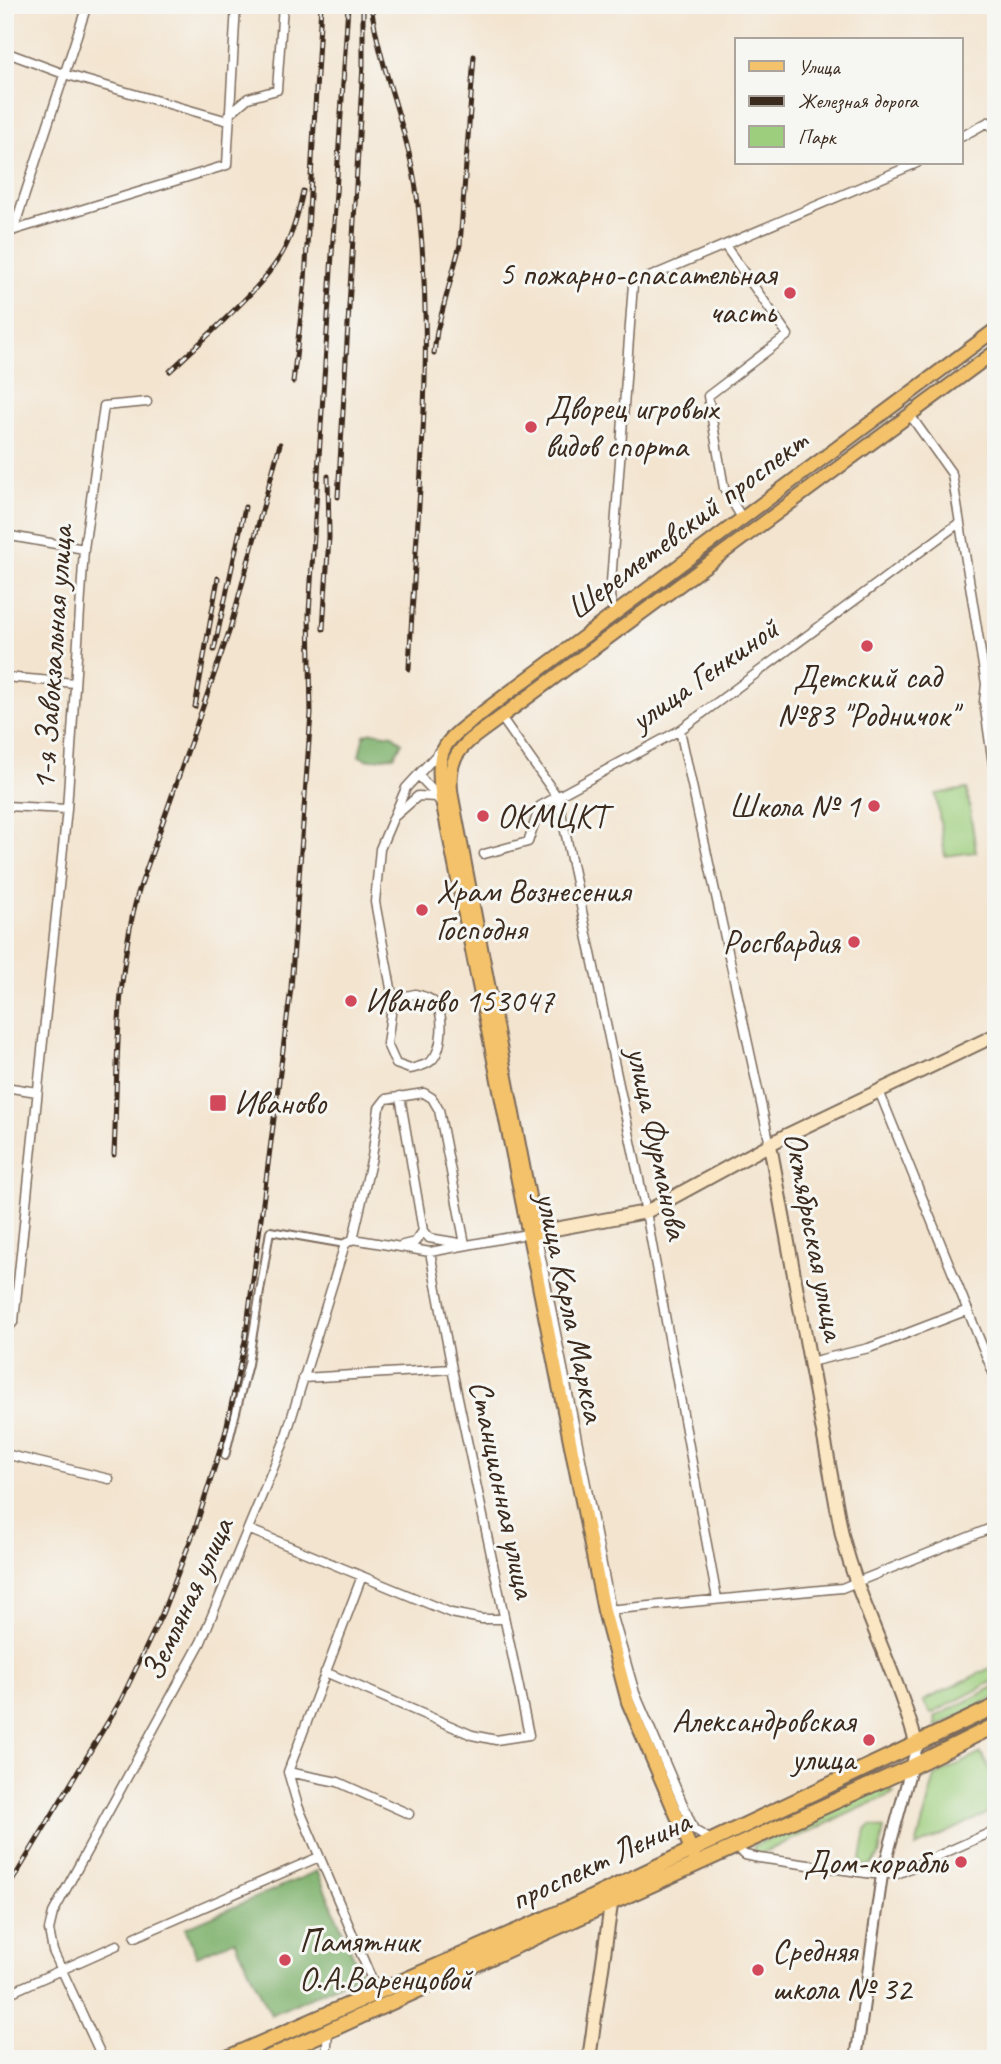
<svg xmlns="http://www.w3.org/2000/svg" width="1001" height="2064" viewBox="0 0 1001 2064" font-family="Caveat,sans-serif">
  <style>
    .green { fill: #9dce7d; stroke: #6c7c4e; stroke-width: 2 }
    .forest { fill: #7eb16c; stroke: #5c6e45; stroke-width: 2 }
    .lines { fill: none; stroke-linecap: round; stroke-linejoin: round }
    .pedestrian-casing { stroke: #7b6b5c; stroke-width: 10 }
    .minor-casing { stroke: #7b6b5c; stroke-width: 11 }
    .tertiary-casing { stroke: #7b6b5c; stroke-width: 14 }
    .secondary-casing { stroke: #7b6b5c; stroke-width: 16 }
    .primary-casing { stroke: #7b6b5c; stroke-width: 16 }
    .trunk-casing { stroke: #7b6b5c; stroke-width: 18 }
    .pedestrian { stroke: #fff; stroke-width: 6 }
    .minor { stroke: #fff; stroke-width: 8 }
    .tertiary { stroke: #fff; stroke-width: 10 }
    .secondary { stroke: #fbe7c3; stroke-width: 12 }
    .primary { stroke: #f4c26a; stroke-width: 12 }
    .trunk { stroke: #f4c26a; stroke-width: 14 }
    .rail-casing { stroke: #3b2a1e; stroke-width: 5 }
    .rail { stroke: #f6f6f2; stroke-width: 2.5; stroke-dasharray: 8; stroke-linecap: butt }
    .poi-dot { fill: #d1495b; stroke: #f6f6f2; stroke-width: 2.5 }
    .labels { text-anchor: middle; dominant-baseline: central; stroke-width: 6; stroke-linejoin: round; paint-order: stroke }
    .poi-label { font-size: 33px; fill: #3b2a1e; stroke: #f6f6f2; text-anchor: start }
    .street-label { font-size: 33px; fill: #3b2a1e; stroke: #f6f6f2 }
  </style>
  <rect width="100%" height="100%" fill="#f6f6f2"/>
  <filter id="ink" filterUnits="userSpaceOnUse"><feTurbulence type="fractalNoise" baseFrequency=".0143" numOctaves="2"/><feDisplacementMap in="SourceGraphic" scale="14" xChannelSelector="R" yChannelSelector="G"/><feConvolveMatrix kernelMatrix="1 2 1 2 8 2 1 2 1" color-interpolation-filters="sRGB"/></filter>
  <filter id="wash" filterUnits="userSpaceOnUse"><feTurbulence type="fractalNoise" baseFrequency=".00686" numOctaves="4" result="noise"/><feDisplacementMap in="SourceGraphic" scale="28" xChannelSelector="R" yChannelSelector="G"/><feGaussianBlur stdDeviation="1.57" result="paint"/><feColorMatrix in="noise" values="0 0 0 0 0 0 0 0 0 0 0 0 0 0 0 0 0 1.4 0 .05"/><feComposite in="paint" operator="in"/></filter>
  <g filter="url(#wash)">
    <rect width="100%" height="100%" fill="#f3e4cf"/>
    <path class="green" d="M 967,789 L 976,852 L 945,856 L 936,794 Z
      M 996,1665 L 996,1680 L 931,1714 L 923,1701 Z
      M 996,1686 L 996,1697 L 936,1727 L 935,1717 Z
      M 981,1753 L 996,1781 L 996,1809 L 916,1847 L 935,1776 Z
      M 884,1785 L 894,1793 L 756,1856 L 753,1846 Z
      M 871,1825 L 884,1829 L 879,1855 L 872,1865 L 860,1866 L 866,1830 Z"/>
    <path class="forest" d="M 372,732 L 393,735 L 402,743 L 394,756 L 369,760 L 359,756 L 364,735 Z
      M 317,1871 L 361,1974 L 271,2015 L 235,1940 L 197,1956 L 185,1928 Z"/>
  </g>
  <g filter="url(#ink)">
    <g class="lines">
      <defs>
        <path id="pedestrian" d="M 225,1456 L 248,1364 L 270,1231 L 345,1244"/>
        <path id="minor" d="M 5,52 L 64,74 L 228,121
          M 229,114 L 248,98 L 277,90 L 283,5
          M 961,137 L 988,122 L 996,132
          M 13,231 L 87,5
          M 5,233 L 227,165 L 236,5
          M 726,247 L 788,335 L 708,396 L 724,488 L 742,518
          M 910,415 L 952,474 L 986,684 L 984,702 L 996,785
          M 5,535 L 84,549
          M 614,614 L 610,596 L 633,284 L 917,163
          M 5,677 L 75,683
          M 501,717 L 558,798 L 646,1212 L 717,1599
          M 680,730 L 770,1145
          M 418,775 L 440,798
          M 5,806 L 67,809
          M 394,817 L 418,796 L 436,797 L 442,804
          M 484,854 L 528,842 L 540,806 L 680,730 L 959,523
          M 415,994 C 423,996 429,997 435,1003 C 445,1015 443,1050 431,1061 C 425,1066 417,1067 410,1069 L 396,1064 L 387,1044 L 393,999 Z
          M 393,999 L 375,902 L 380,849 L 406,788 L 441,750
          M 5,1087 L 37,1092
          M 879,1091 L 996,1380
          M 400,1096 L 423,1231 L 429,1238 L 465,1244
          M 536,1233 L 611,1610 L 635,1693 L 694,1830 L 711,1840
          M 353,1239 L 372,1157 L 379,1108 L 386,1099 L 424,1093 L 432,1098 L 439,1110 L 465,1244
          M 353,1239 L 430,1252 L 527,1234
          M 403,1245 L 415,1242 L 423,1231
          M 5,1332 L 14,1321 L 67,809 L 84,549 L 104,406 L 147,402
          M 810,1362 L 869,1348 L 968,1310
          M 303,1378 L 452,1369
          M 5,1454 L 109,1479
          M 248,1529 L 451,1613 L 482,1619 L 503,1619
          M 362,1576 L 288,1772 L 298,1806 L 378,1994
          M 607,1610 L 842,1588 L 996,1526
          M 325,1672 L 472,1735 L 496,1740 L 529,1735 L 452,1369 L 430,1252
          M 288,1772 L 338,1782 L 409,1814
          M 735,1847 L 745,1855 L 759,1858 L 873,1874 L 897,1874 L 996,1830
          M 135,1937 L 319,1857
          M 5,1995 L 117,1945
          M 103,2059 L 53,1951 L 49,1930 L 53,1913 L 201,1642 L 284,1442 L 345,1244 L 353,1239
          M 326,2059 L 328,2031"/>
        <path id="tertiary" d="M 856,2059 L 882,1875 L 917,1746"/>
        <path id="secondary" d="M 770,1145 L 842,1535 C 861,1609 897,1673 917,1746
          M 528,1234 L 646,1212 L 785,1136 L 996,1035
          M 589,2059 L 611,1905"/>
        <path id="primary" d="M 536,1233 L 452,797 C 444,750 468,743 501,717 L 996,351
          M 697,1863 L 628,1702 L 604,1611 L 442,800 C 434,743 445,742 487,709 L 996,329"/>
        <path id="trunk" d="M 225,2059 L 572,1907 L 996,1706
          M 266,2059 L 911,1767 L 996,1725"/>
      </defs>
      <use href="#pedestrian" class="pedestrian-casing"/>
      <use href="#minor" class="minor-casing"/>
      <use href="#tertiary" class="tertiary-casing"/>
      <use href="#secondary" class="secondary-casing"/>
      <use href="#primary" class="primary-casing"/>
      <use href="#trunk" class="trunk-casing"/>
      <use href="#pedestrian" class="pedestrian"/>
      <use href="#minor" class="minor"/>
      <use href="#tertiary" class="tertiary"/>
      <use href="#secondary" class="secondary"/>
      <use href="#primary" class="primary"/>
      <use href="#trunk" class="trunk"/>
      <defs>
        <path id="rail" d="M 371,5 C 380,70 409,131 417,196 C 437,353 416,512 409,669
          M 434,353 L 437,331 L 460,245 L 474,56
          M 170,371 C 202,340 267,285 285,248 C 294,230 299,210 303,191
          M 293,382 L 305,281 L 321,5
          M 338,497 L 363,65 L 363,5
          M 323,629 L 329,537 L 328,476
          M 214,650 L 245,507
          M 195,707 L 218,578
          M 114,1155 C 118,1067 115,978 138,893 L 230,629 L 280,444
          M 5,1893 L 121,1700 L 162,1614 L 196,1526 L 225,1434 L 245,1341 L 291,988 L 311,713 L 309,613 L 348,5"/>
      </defs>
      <use href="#rail" class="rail-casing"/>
      <use href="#rail" class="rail"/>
    </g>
  </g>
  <g class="poi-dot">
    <circle cx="790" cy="293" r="7"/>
    <circle cx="531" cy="427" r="7"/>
    <circle cx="867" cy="646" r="7"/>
    <circle cx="874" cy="806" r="7"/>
    <circle cx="483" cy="816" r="7"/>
    <circle cx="422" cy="910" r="7"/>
    <circle cx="854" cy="942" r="7"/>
    <circle cx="351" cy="1001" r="7"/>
    <rect x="209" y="1094" width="18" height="18" rx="3.5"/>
    <circle cx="869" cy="1740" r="7"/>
    <circle cx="961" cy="1862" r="7"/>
    <circle cx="285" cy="1960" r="7"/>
    <circle cx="758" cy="1970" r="7"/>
  </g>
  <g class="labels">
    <g class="poi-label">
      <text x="776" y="274" text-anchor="end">5 пожарно-спасательная<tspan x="776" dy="38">часть</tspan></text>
      <text x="545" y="408">Дворец игровых<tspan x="545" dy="38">видов спорта</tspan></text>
      <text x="867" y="677" text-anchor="middle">Детский сад<tspan x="867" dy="38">№83 "Родничок"</tspan></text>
      <text x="860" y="806" text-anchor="end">Школа № 1</text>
      <text x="497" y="816">ОКМЦКТ</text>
      <text x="436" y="891">Храм Вознесения<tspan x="436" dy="38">Господня</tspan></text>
      <text x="840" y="942" text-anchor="end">Росгвардия</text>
      <text x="365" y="1001">Иваново 153047</text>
      <text x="234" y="1103">Иваново</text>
      <text x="855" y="1721" text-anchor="end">Александровская<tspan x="855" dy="38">улица</tspan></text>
      <text x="947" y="1862" text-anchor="end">Дом-корабль</text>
      <text x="299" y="1941">Памятник<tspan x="299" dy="38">О.А.Варенцовой</tspan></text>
      <text x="772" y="1951">Средняя<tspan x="772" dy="38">школа № 32</tspan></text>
    </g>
    <g class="street-label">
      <text transform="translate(687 524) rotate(-37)">Шереметевский проспект</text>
      <text transform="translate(52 658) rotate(-86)">1-я Завокзальная улица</text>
      <text transform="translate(704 674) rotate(-35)">улица Генкиной</text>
      <text transform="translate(658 1143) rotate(78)">улица Фурманова</text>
      <text transform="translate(815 1236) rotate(79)">Октябрьская улица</text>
      <text transform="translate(571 1307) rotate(78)">улица Карла Маркса</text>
      <text transform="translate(503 1489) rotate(78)">Станционная улица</text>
      <text transform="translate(187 1599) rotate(-65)">Земляная улица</text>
      <text transform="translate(600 1860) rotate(-25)">проспект Ленина</text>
    </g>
  </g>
  <rect width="1001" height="2064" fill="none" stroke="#f6f6f2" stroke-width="28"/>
  <rect x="735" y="38" width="228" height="126" fill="#f6f6f2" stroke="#aba49d" stroke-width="2"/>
  <rect x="749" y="61" width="35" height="10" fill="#f4c26a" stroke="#aba49d" stroke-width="2"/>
  <text x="798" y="74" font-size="21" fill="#3b2a1e">Улица</text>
  <rect x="749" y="96" width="35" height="10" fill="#3b2a1e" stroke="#aba49d" stroke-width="2"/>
  <text x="798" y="108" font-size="21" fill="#3b2a1e">Железная дорога</text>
  <rect x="749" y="126" width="35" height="21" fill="#9dce7d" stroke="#aba49d" stroke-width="2"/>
  <text x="798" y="144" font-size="21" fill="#3b2a1e">Парк</text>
</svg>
